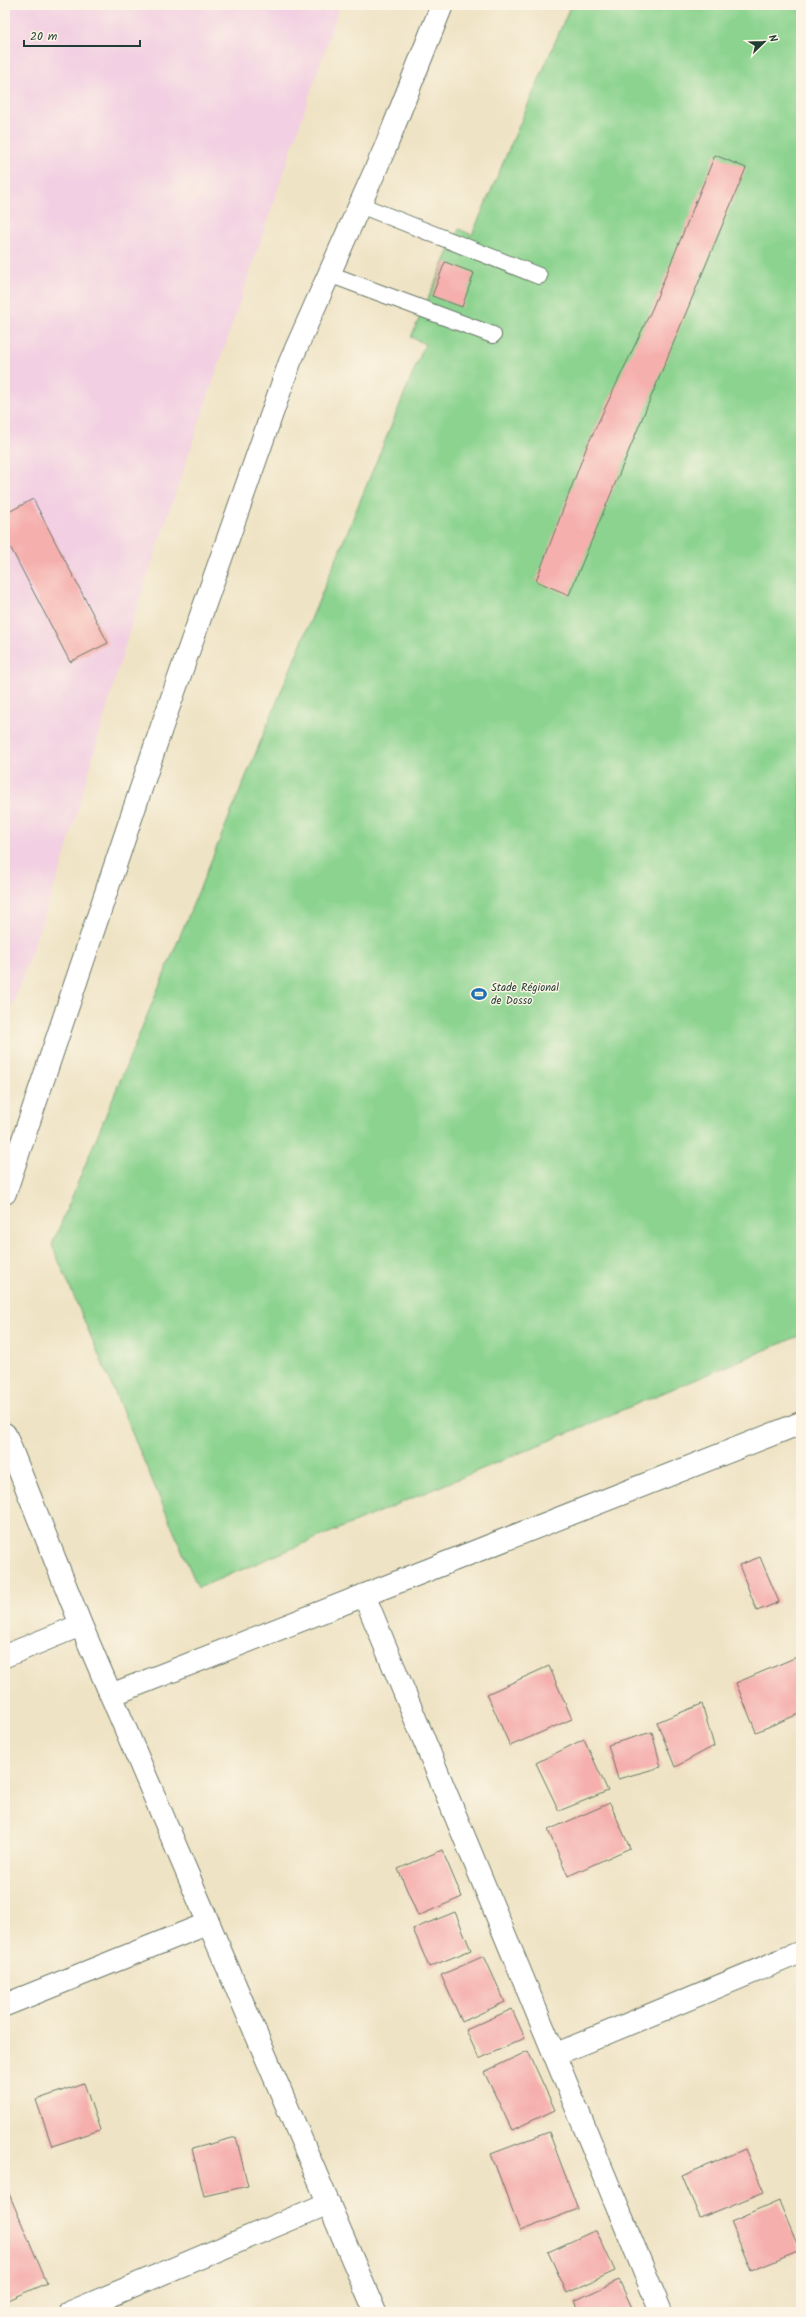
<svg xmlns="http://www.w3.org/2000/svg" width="806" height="2317" viewBox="0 0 806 2317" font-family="Kalam,sans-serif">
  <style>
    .built { fill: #f2cfe2 }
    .grass { fill: #8bd38f; stroke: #558862 }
    .building { fill: #f5afad }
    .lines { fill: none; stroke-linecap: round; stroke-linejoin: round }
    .lane-casing { stroke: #687767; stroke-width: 18 }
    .street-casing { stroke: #687767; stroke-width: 24 }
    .lane { stroke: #fff; stroke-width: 16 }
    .street { stroke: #fff; stroke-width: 22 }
    .labels { text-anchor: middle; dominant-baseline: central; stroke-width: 3; stroke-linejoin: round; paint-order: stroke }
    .poi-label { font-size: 11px; fill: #1f3d34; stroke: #fcf5e5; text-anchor: start }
  </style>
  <rect width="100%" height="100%" fill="#fcf5e5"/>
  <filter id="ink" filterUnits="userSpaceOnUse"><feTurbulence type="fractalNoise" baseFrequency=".025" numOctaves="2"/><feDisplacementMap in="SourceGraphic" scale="8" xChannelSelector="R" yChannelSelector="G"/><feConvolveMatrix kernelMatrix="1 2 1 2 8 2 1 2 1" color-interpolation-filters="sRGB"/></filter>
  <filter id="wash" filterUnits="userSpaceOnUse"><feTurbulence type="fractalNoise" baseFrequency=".012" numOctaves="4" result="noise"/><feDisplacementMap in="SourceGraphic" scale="16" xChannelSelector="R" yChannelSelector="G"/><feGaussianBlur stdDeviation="0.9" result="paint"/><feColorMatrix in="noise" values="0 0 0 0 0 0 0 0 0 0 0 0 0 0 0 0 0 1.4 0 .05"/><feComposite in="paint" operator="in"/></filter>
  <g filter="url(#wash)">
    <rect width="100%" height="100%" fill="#efe3c5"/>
    <path class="built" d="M 5,5 L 340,5 L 130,628 L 62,865 L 8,1018 L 5,1019 Z"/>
    <path class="grass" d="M 571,5 L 801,5 L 801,1335 L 198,1588 L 52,1245 L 425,344 L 411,337 L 459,229 L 472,235 Z"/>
    <g id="blocks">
      <path class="building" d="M 715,155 L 746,168 L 569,595 L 536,581 L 587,446 L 652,309 Z
        M 445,262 L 474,273 L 462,307 L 432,296 Z
        M 33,499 L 108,643 L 70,662 L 5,537 L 5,514 Z
        M 760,1557 L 779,1602 L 757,1611 L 739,1565 Z
        M 799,1656 L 801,1661 L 801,1713 L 756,1732 L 736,1683 Z
        M 549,1666 L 572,1719 L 510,1746 L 487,1694 Z
        M 702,1704 L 714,1746 L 675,1767 L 657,1722 Z
        M 652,1732 L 661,1767 L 618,1779 L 608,1745 Z
        M 584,1739 L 608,1791 L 559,1811 L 536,1763 Z
        M 610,1803 L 630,1848 L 568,1876 L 548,1830 Z
        M 442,1850 L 462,1897 L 418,1916 L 398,1869 Z
        M 455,1912 L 471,1950 L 429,1967 L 413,1929 Z
        M 484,1956 L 505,2002 L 462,2022 L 441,1975 Z
        M 512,2009 L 525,2038 L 479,2059 L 466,2030 Z
        M 528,2051 L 555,2110 L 512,2130 L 484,2072 Z
        M 84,2083 L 100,2130 L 52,2146 L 36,2100 Z
        M 549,2132 L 578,2209 L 520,2231 L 491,2154 Z
        M 236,2137 L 248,2186 L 204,2196 L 192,2149 Z
        M 745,2149 L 764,2192 L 700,2218 L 682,2176 Z
        M 5,2189 L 7,2189 L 47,2283 L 5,2301 Z
        M 779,2201 L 800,2251 L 751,2271 L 731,2222 Z
        M 596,2230 L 615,2271 L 567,2293 L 548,2252 Z
        M 619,2280 L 634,2312 L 579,2312 L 574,2301 Z"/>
    </g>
  </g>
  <g filter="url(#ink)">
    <use href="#blocks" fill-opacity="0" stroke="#687767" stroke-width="1"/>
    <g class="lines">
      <defs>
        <path id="lane" d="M 360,205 L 539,276
          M 329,274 L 493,335"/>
        <path id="street" d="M 5,1193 L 161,729 L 290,362 L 386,146 L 442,5
          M 5,1434 L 81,1625 L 375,2312
          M 364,1595 L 661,2312
          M 5,1656 L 81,1625
          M 111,1695 L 801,1423
          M 5,2005 L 209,1923
          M 554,2055 L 801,1952
          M 71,2312 L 329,2203"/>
      </defs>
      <use href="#lane" class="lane-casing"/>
      <use href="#street" class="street-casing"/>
      <use href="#lane" class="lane"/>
      <use href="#street" class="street"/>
    </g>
  </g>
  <defs>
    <symbol id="stadium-bare" viewBox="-9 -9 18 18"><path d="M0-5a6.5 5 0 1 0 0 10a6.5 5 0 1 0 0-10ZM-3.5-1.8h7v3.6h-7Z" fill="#1f6fb2" stroke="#fcf5e5" stroke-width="2.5" paint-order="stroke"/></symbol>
  </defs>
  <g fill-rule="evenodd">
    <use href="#stadium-bare" x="468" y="983" width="22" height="22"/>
  </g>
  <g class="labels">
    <g class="poi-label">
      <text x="491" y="988">Stade Régional<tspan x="491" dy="13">de Dosso</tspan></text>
    </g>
  </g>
  <rect width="806" height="2317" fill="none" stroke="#fcf5e5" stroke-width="20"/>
  <g transform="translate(764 42) rotate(67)" stroke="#fcf5e5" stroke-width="3" paint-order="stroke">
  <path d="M0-3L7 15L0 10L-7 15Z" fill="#1f3d34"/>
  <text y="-6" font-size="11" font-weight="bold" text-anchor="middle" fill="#1f3d34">N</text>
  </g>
  <path d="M24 40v6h116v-6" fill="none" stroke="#1f3d34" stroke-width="2"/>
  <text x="30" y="40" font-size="12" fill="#1f3d34" stroke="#fcf5e5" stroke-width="3" paint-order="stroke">20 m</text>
</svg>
